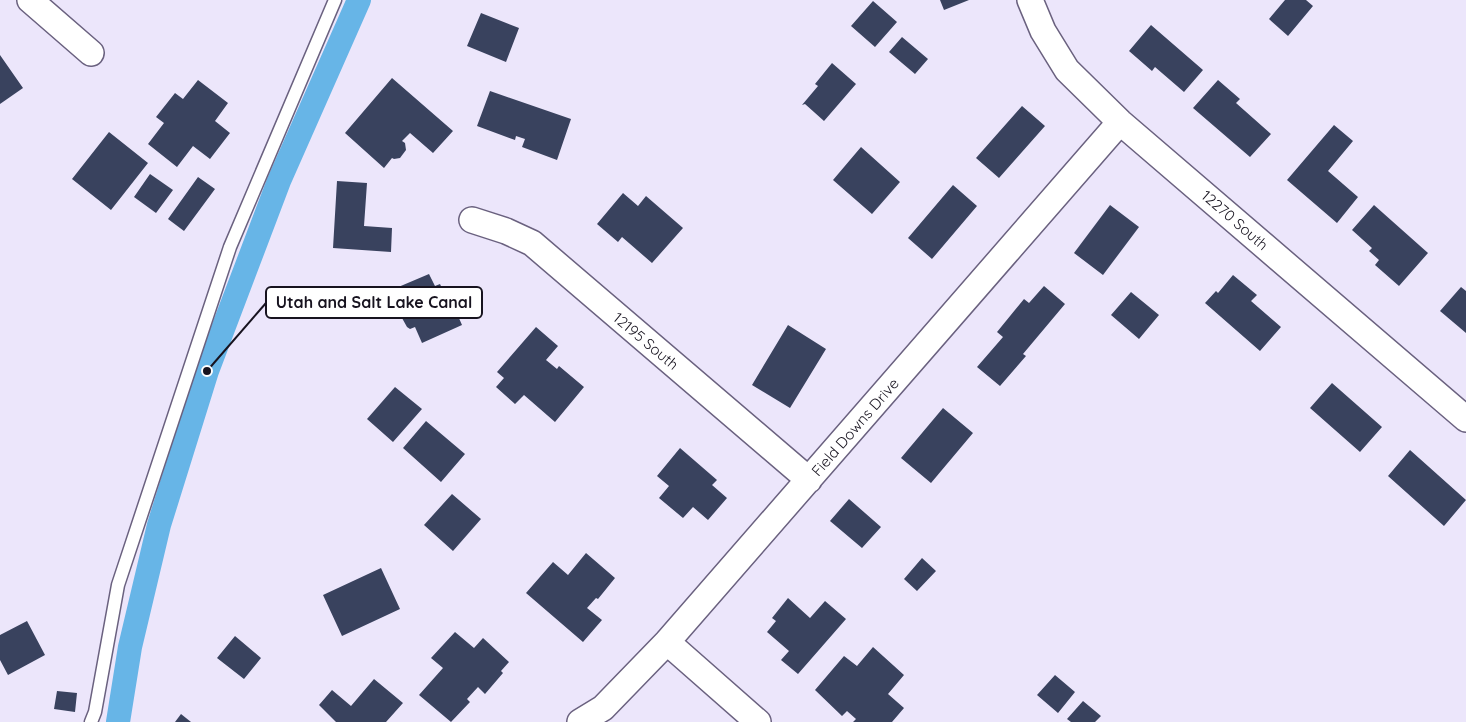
<svg xmlns="http://www.w3.org/2000/svg" width="1466" height="722" viewBox="0 0 1466 722" font-family="Quicksand,sans-serif">
  <style>
    .lines { fill: none; stroke-linecap: round; stroke-linejoin: round }
    .canal { stroke: #67b5e7; stroke-width: 24 }
    .building { fill: #39425e }
    .lane-casing { stroke: #6a617f; stroke-width: 15 }
    .street-casing { stroke: #6a617f; stroke-width: 28 }
    .lane { stroke: #fff; stroke-width: 12 }
    .street { stroke: #fff; stroke-width: 25 }
    .labels { text-anchor: middle; dominant-baseline: central; stroke-width: 5; stroke-linejoin: round; paint-order: stroke }
    .street-label { font-size: 15px; fill: #17131f; stroke: #fff }
    .leader { fill: none; stroke: #17131f; stroke-width: 2 }
    .callout-dot { fill: #17131f; stroke: #fff; stroke-width: 2 }
    .callout { fill: #fff; stroke: #17131f; stroke-width: 2 }
    .callout-label { font-size: 16px; text-anchor: middle; font-weight: bold; fill: #17131f }
  </style>
  <rect width="100%" height="100%" fill="#ece6fb"/>
  <g class="lines">
    <path class="canal" d="M 118,722 L 130,647 L 159,525 L 207,371 L 279,181 L 359,0"/>
  </g>
  <path class="building" d="M 940,0 L 969,0 L 944,10 Z
    M 1285,0 L 1306,0 L 1313,6 L 1288,36 L 1269,19 Z
    M 873,1 L 897,22 L 875,47 L 851,26 Z
    M 481,13 L 519,28 L 506,62 L 467,46 Z
    M 1151,25 L 1203,70 L 1184,92 L 1155,67 L 1152,71 L 1129,51 Z
    M 902,37 L 928,59 L 915,74 L 889,52 Z
    M 0,55 L 23,88 L 0,104 Z
    M 832,63 L 856,84 L 824,121 L 805,104 L 802,105 L 818,86 L 815,84 Z
    M 392,78 L 453,131 L 433,153 L 410,133 L 402,141 L 405,143 L 406,150 L 400,158 L 394,159 L 392,158 L 384,168 L 345,133 Z
    M 198,80 L 228,103 L 215,121 L 230,133 L 210,159 L 193,146 L 177,167 L 148,144 L 164,123 L 156,117 L 175,93 L 183,99 Z
    M 1218,80 L 1240,99 L 1236,103 L 1271,134 L 1250,157 L 1193,108 Z
    M 490,91 L 571,119 L 557,160 L 522,147 L 525,139 L 516,136 L 515,140 L 477,126 Z
    M 1022,106 L 1045,126 L 999,178 L 976,158 Z
    M 1334,125 L 1353,141 L 1328,171 L 1358,197 L 1337,223 L 1287,180 Z
    M 109,132 L 148,163 L 111,210 L 72,179 Z
    M 861,147 L 900,182 L 872,214 L 833,180 Z
    M 150,174 L 173,190 L 156,213 L 134,197 Z
    M 198,177 L 215,189 L 184,231 L 168,219 Z
    M 337,181 L 367,183 L 364,226 L 392,228 L 391,252 L 333,248 Z
    M 953,185 L 977,206 L 932,259 L 908,238 Z
    M 623,193 L 638,206 L 646,196 L 683,228 L 652,263 L 622,237 L 618,242 L 597,224 Z
    M 1110,205 L 1139,227 L 1103,275 L 1074,253 Z
    M 1374,205 L 1428,253 L 1399,286 L 1375,265 L 1379,260 L 1369,251 L 1372,248 L 1352,230 Z
    M 429,274 L 435,286 L 440,284 L 448,301 L 451,300 L 462,325 L 422,343 L 415,327 L 410,329 L 407,327 L 402,318 L 403,313 L 407,312 L 396,288 Z
    M 1233,275 L 1257,295 L 1251,301 L 1281,327 L 1260,351 L 1205,303 L 1216,291 L 1218,293 Z
    M 1044,286 L 1065,304 L 1023,354 L 1026,356 L 1000,386 L 977,367 L 1003,337 L 997,332 L 1024,299 L 1029,303 Z
    M 1461,287 L 1466,291 L 1466,333 L 1440,311 Z
    M 1131,292 L 1159,315 L 1139,339 L 1111,315 Z
    M 788,325 L 826,349 L 790,408 L 752,385 Z
    M 536,327 L 558,346 L 546,360 L 557,369 L 559,366 L 584,387 L 555,422 L 524,395 L 515,404 L 496,387 L 504,378 L 497,372 Z
    M 1332,383 L 1382,427 L 1360,452 L 1310,408 Z
    M 395,387 L 422,409 L 393,442 L 367,419 Z
    M 943,408 L 973,433 L 931,483 L 901,458 Z
    M 426,421 L 465,454 L 441,482 L 403,448 Z
    M 680,448 L 717,480 L 712,485 L 727,498 L 708,520 L 693,507 L 683,518 L 659,498 L 669,486 L 657,476 Z
    M 1410,450 L 1466,500 L 1444,526 L 1388,476 Z
    M 452,494 L 481,519 L 453,551 L 424,525 Z
    M 849,499 L 881,527 L 862,548 L 830,521 Z
    M 586,553 L 615,578 L 598,599 L 596,598 L 587,608 L 602,620 L 583,642 L 526,593 L 553,562 L 568,575 Z
    M 922,558 L 936,571 L 917,591 L 904,579 Z
    M 381,568 L 400,609 L 342,636 L 323,595 Z
    M 788,598 L 810,618 L 825,601 L 846,619 L 798,674 L 781,660 L 789,651 L 767,632 L 776,621 L 772,618 Z
    M 27,621 L 45,655 L 8,675 L 0,660 L 0,635 Z
    M 455,632 L 474,648 L 483,638 L 509,662 L 501,671 L 503,673 L 485,694 L 478,687 L 467,699 L 470,702 L 451,722 L 419,695 L 443,668 L 431,658 Z
    M 235,636 L 261,658 L 244,679 L 217,658 Z
    M 873,647 L 904,675 L 888,694 L 904,708 L 892,722 L 853,722 L 856,719 L 847,711 L 842,716 L 815,690 L 844,656 L 857,666 Z
    M 1055,675 L 1075,692 L 1058,713 L 1037,695 Z
    M 374,679 L 403,703 L 386,722 L 336,722 L 319,705 L 332,690 L 351,706 Z
    M 57,691 L 77,693 L 75,712 L 54,709 Z
    M 1083,701 L 1101,716 L 1095,722 L 1071,722 L 1067,719 Z
    M 181,714 L 191,722 L 175,722 Z"/>
  <g class="lines">
    <defs>
      <path id="lane" d="M 91,722 L 95,712 L 118,585 L 230,247 L 335,0"/>
      <path id="street" d="M 30,0 L 91,53
        M 1030,0 L 1043,31 L 1067,70 L 1120,122 L 1466,419
        M 472,220 L 506,231 L 532,243 L 809,480
        M 667,642 L 758,722
        M 580,722 L 603,708 L 667,642 L 1120,122"/>
    </defs>
    <use href="#lane" class="lane-casing"/>
    <use href="#street" class="street-casing"/>
    <use href="#lane" class="lane"/>
    <use href="#street" class="street"/>
  </g>
  <g class="labels">
    <g class="street-label">
      <text transform="translate(1235 220) rotate(41)">12270 South</text>
      <text transform="translate(646 341) rotate(40)">12195 South</text>
      <text transform="translate(855 427) rotate(-49)">Field Downs Drive</text>
    </g>
  </g>
  <path class="leader" d="M207 371L266 303"/>
  <circle class="callout-dot" cx="207" cy="371" r="5"/>
  <rect class="callout" x="266" y="287" width="216" height="31" rx="5"/>
  <g class="callout-label">
    <text x="374" y="308">Utah and Salt Lake Canal</text>
  </g>
</svg>
